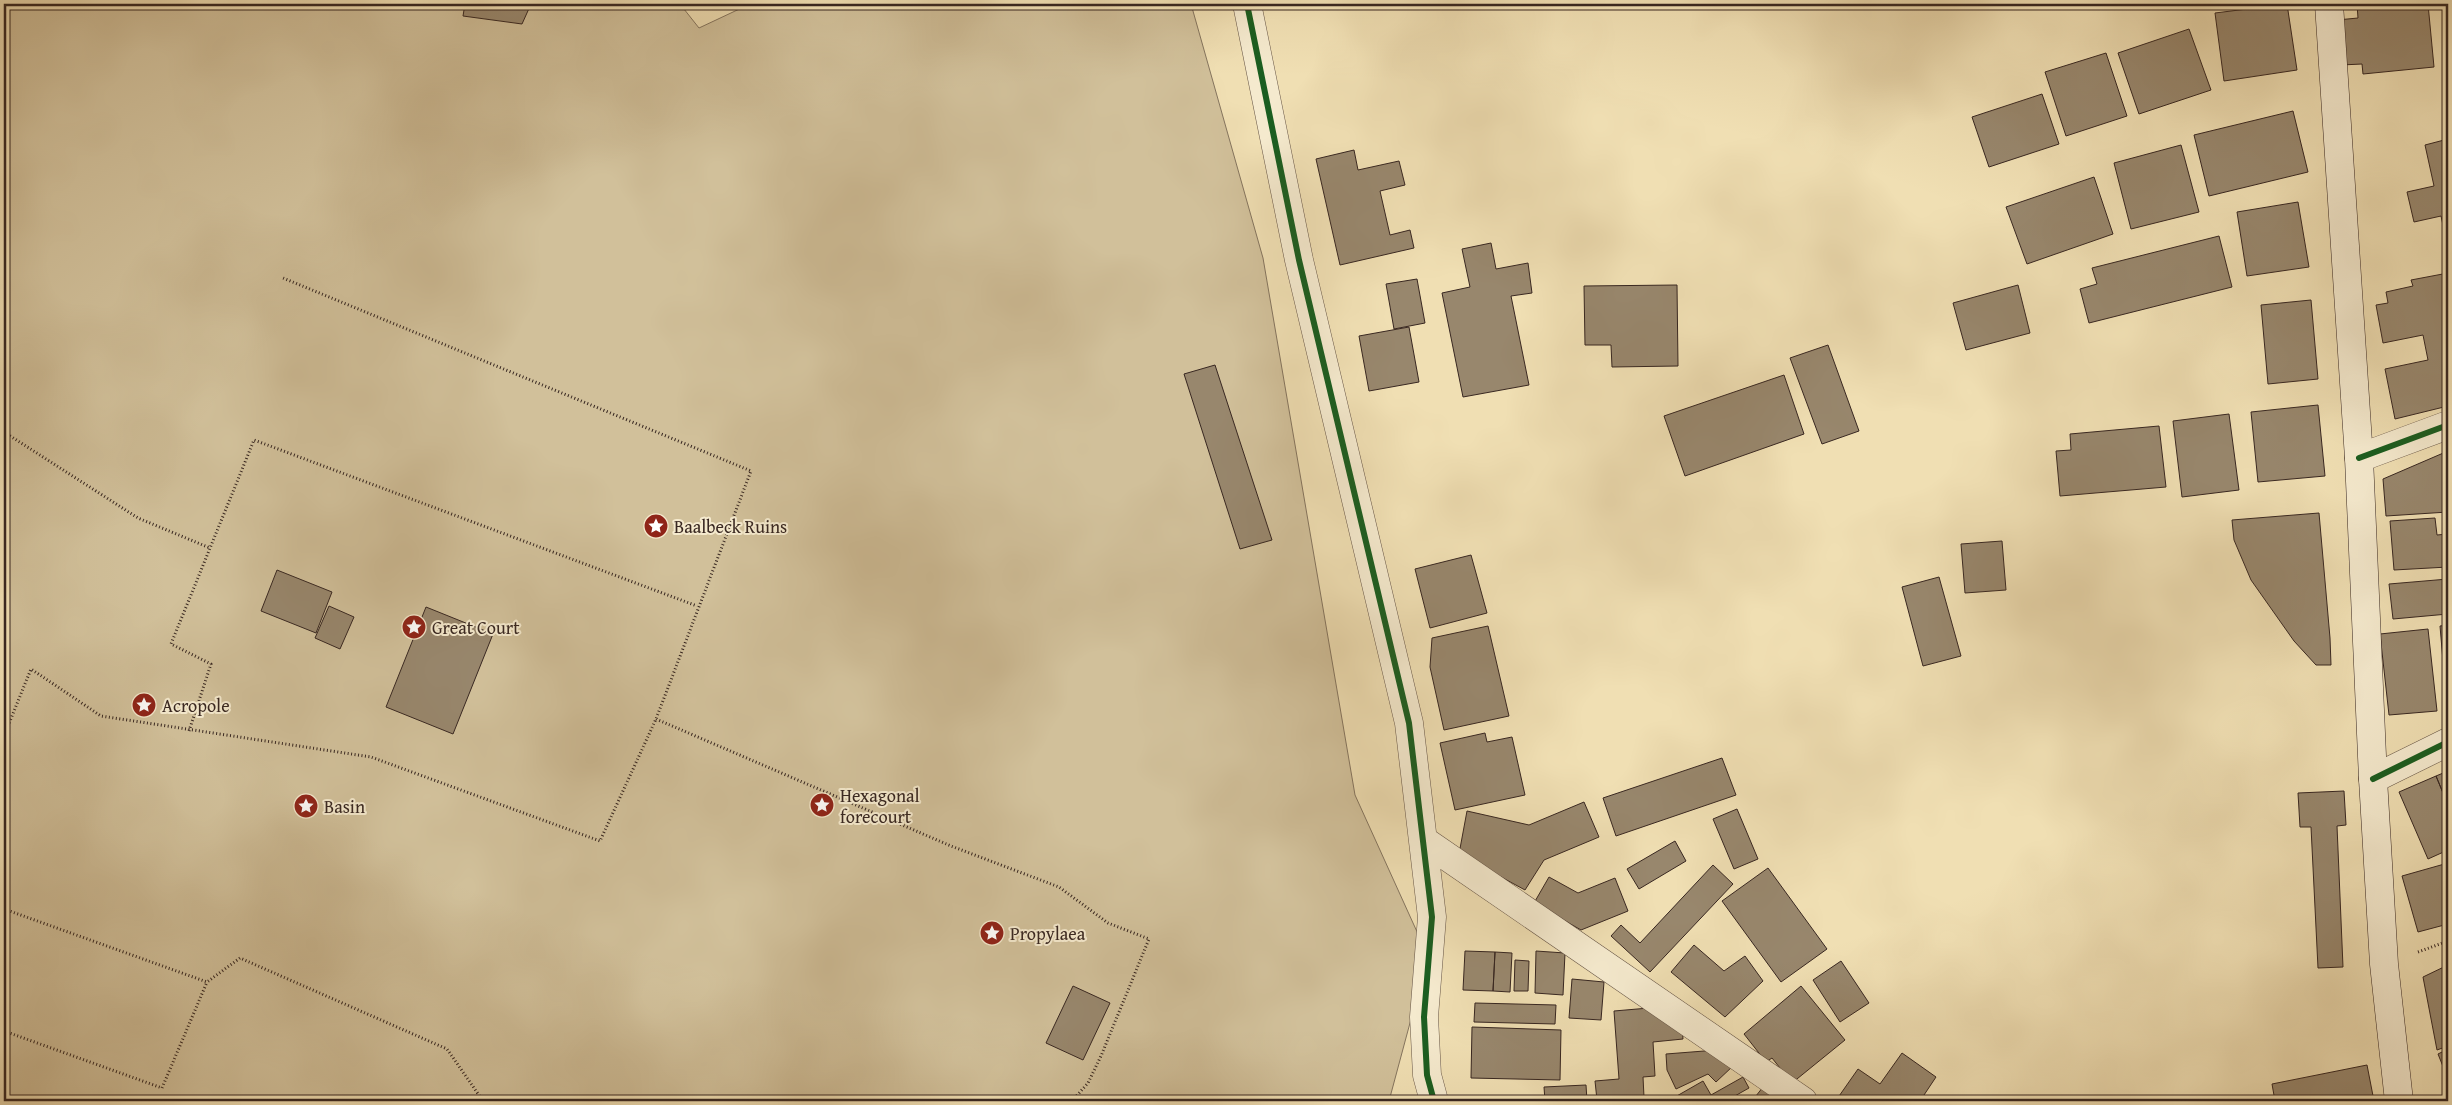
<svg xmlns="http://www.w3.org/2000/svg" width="2452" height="1105" viewBox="0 0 2452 1105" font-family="'Gentium Book Plus',serif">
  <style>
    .green { fill: #d1c09a; stroke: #84745e }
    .building { fill: #98876d; stroke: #382721 }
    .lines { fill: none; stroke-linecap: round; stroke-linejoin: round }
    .street-casing { stroke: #665546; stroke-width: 29 }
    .secondary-casing { stroke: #382721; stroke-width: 29 }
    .path { stroke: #382721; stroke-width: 3; stroke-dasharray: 1 2.5; stroke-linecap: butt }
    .street { stroke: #f5eace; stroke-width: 28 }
    .secondary { stroke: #f5eace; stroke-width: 28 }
    .cycleway-casing { stroke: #f5eace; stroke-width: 9 }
    .cycleway { stroke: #1b5e20; stroke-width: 6 }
    .labels { text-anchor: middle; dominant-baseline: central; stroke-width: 4; stroke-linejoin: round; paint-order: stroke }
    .poi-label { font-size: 18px; fill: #382721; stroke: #f5eace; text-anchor: start }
  </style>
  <rect width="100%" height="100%" fill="#f0dfb3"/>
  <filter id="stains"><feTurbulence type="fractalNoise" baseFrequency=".004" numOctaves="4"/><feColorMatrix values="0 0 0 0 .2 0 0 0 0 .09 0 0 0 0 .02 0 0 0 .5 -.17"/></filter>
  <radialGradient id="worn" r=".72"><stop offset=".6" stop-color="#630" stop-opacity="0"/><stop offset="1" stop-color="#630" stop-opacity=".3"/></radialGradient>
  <path class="green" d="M 4,4 L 680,4 L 699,28 L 750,4 L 1191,4 L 1263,258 L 1355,795 L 1428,956 L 1389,1101 L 4,1101 Z"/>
  <path class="building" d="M 465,4 L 531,4 L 522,24 L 463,16 Z
    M 2287,4 L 2297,70 L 2224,81 L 2215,13 Z
    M 2357,4 L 2428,4 L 2434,67 L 2363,74 L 2362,64 L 2341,65 L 2337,20 L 2358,18 Z
    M 2189,29 L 2211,90 L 2139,114 L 2118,53 Z
    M 2106,53 L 2127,116 L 2066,136 L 2045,72 Z
    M 2042,94 L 2059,144 L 1989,167 L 1972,117 Z
    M 2293,111 L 2308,172 L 2209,196 L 2194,135 Z
    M 2448,139 L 2448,229 L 2444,230 L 2441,216 L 2414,222 L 2407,192 L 2434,186 L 2425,145 Z
    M 2181,145 L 2199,212 L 2131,229 L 2114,163 Z
    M 1354,150 L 1358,170 L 1399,161 L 1405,185 L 1380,191 L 1390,235 L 1410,230 L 1414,248 L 1340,265 L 1316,159 Z
    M 2094,177 L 2113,234 L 2027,264 L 2006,207 Z
    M 2298,202 L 2309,267 L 2247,276 L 2237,212 Z
    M 2219,236 L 2232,287 L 2089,323 L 2080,289 L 2097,284 L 2092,268 Z
    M 1491,243 L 1496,269 L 1528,263 L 1532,293 L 1511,296 L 1529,385 L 1463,397 L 1442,293 L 1470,287 L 1462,249 Z
    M 2448,273 L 2448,406 L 2395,419 L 2385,369 L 2428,360 L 2423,335 L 2383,343 L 2376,305 L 2388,303 L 2386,292 L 2413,286 L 2411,280 Z
    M 1417,279 L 1425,323 L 1394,329 L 1386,284 Z
    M 1677,285 L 1678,366 L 1612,367 L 1611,345 L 1585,345 L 1584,286 Z
    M 2018,285 L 2030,333 L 1966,350 L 1953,303 Z
    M 2311,300 L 2318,379 L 2268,384 L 2261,305 Z
    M 1409,327 L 1419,382 L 1369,391 L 1359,336 Z
    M 1828,345 L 1859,431 L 1822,444 L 1790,358 Z
    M 1215,365 L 1272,540 L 1240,549 L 1184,374 Z
    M 1784,375 L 1804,434 L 1685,476 L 1664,416 Z
    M 2318,405 L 2325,476 L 2258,482 L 2251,412 Z
    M 2229,414 L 2239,490 L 2182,497 L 2173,421 Z
    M 2159,426 L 2166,487 L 2060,496 L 2056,451 L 2071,450 L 2070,434 Z
    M 2448,451 L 2448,512 L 2386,516 L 2383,479 Z
    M 2319,513 L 2330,638 L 2331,665 L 2316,665 L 2294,641 L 2251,580 L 2234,540 L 2232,520 Z
    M 2435,518 L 2437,535 L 2448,534 L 2448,567 L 2394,570 L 2390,521 Z
    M 2002,541 L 2006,590 L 1965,593 L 1961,544 Z
    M 1471,555 L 1487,613 L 1430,628 L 1415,569 Z
    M 277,570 L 332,592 L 316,633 L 261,611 Z
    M 1939,577 L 1961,656 L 1923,666 L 1902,587 Z
    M 2448,579 L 2448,614 L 2393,619 L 2389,584 Z
    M 329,606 L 354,617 L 340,649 L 315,638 Z
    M 426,607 L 493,634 L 453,734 L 386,707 Z
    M 2448,625 L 2448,696 L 2446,696 L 2440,626 Z
    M 1488,626 L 1509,716 L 1444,730 L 1430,667 L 1432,638 Z
    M 2428,629 L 2437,711 L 2389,715 L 2380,634 Z
    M 1485,733 L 1487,742 L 1512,737 L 1525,795 L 1455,810 L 1440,743 Z
    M 1722,758 L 1736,795 L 1616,836 L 1603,798 Z
    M 2448,771 L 2448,805 L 2436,776 Z
    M 2436,776 L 2448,805 L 2448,850 L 2428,859 L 2399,792 Z
    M 2344,791 L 2346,825 L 2337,826 L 2343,967 L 2318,968 L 2311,827 L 2300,827 L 2298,793 Z
    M 1584,802 L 1599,837 L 1544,860 L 1525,890 L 1459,854 L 1467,811 L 1529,825 Z
    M 1737,809 L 1758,859 L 1734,869 L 1713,819 Z
    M 1675,841 L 1686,861 L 1639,889 L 1627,869 Z
    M 2448,863 L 2448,924 L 2418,932 L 2402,876 Z
    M 1713,865 L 1733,884 L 1650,972 L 1611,936 L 1621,925 L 1640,943 Z
    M 1768,868 L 1827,949 L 1781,982 L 1722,901 Z
    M 1549,877 L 1578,893 L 1615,878 L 1628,911 L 1581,930 L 1534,903 Z
    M 1694,945 L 1724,971 L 1745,956 L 1763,981 L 1725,1017 L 1671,972 Z
    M 1465,951 L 1495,952 L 1493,991 L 1463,990 Z
    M 1536,951 L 1565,953 L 1563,995 L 1535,993 Z
    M 1495,952 L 1512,953 L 1510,992 L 1493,991 Z
    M 1515,960 L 1529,961 L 1528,991 L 1514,991 Z
    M 1841,961 L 1869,1003 L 1840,1022 L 1813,980 Z
    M 2448,965 L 2448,1046 L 2437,1050 L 2423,977 Z
    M 1572,979 L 1604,982 L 1601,1020 L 1569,1018 Z
    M 1073,986 L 1110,1003 L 1083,1060 L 1046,1043 Z
    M 1801,986 L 1845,1040 L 1792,1083 L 1772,1058 L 1766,1062 L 1744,1034 Z
    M 1475,1003 L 1556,1005 L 1555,1024 L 1474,1022 Z
    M 1649,1008 L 1682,1026 L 1683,1039 L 1653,1042 L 1655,1076 L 1643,1077 L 1644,1097 L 1597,1100 L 1595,1081 L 1619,1079 L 1614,1011 Z
    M 1472,1027 L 1561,1030 L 1560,1080 L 1471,1078 Z
    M 2448,1049 L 2448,1079 L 2438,1054 Z
    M 1717,1050 L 1733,1066 L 1716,1082 L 1708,1074 L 1676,1089 L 1667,1070 L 1666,1054 Z
    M 1902,1053 L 1936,1077 L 1920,1101 L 1840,1101 L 1837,1099 L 1858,1069 L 1880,1084 Z
    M 2367,1065 L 2374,1101 L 2275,1101 L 2272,1084 Z
    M 1743,1077 L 1749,1088 L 1726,1101 L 1668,1101 L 1703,1081 L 1711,1095 Z
    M 1586,1085 L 1587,1101 L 1545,1101 L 1544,1087 Z
    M 1763,1087 L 1781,1101 L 1752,1101 Z"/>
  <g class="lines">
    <defs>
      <path id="street" d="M 1247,4 L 1299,260 L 1409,723 L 1432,917 L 1424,1017 L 1427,1075 L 1434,1101
        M 2359,458 L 2448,425
        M 2373,779 L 2448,742
        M 1423,840 L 1803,1101"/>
      <path id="secondary" d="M 2329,4 L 2359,458 L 2373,779 L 2384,964 L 2399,1101"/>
    </defs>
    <use href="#street" class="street-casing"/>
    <use href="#secondary" class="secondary-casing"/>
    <path class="path" d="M 4,432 L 138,518 L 210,548
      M 656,719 L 951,846 L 1059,887 L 1108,923 L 1149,939 L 1101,1056 L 1088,1083 L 1072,1101
      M 189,731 L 211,664 L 171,644 L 254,440 L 697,606
      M 4,736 L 31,669 L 101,716 L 371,757 L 600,841 L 656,719 L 751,471 L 283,278
      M 4,909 L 207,982 L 240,958 L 447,1049 L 483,1101
      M 2418,952 L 2448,941
      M 4,1031 L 162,1088 L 207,982"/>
    <use href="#street" class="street"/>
    <use href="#secondary" class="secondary"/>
    <defs>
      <path id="cycleway" d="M 1247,4 L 1299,260 L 1409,723 L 1432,917 L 1424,1017 L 1427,1075 L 1434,1101
        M 2359,458 L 2448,425
        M 2373,779 L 2448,742"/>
    </defs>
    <use href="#cycleway" class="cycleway-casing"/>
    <use href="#cycleway" class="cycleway"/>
  </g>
  <defs>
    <symbol id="sight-disc" viewBox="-11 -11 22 22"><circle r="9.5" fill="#8f2418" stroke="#f5eace"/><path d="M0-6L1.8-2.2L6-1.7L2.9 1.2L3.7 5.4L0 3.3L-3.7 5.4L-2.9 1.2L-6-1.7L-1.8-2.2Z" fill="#fff"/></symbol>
  </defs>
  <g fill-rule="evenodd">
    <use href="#sight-disc" x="642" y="512" width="28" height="28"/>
    <use href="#sight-disc" x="400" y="613" width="28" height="28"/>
    <use href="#sight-disc" x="130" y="691" width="28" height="28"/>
    <use href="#sight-disc" x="808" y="791" width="28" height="28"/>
    <use href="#sight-disc" x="292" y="792" width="28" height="28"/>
    <use href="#sight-disc" x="978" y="919" width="28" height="28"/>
  </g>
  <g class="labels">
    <g class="poi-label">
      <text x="674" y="526">Baalbeck Ruins</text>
      <text x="432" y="627">Great Court</text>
      <text x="162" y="705">Acropole</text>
      <text x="840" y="795">Hexagonal<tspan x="840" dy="21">forecourt</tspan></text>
      <text x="324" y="806">Basin</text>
      <text x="1010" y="933">Propylaea</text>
    </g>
  </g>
  <rect width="2452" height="1105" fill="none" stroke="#f0dfb3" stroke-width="20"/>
  <rect x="5" y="5" width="2442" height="1095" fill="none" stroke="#382721" stroke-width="2.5"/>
  <rect x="10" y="10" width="2432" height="1085" fill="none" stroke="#382721"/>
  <rect width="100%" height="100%" filter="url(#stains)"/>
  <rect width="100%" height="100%" fill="url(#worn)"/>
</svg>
